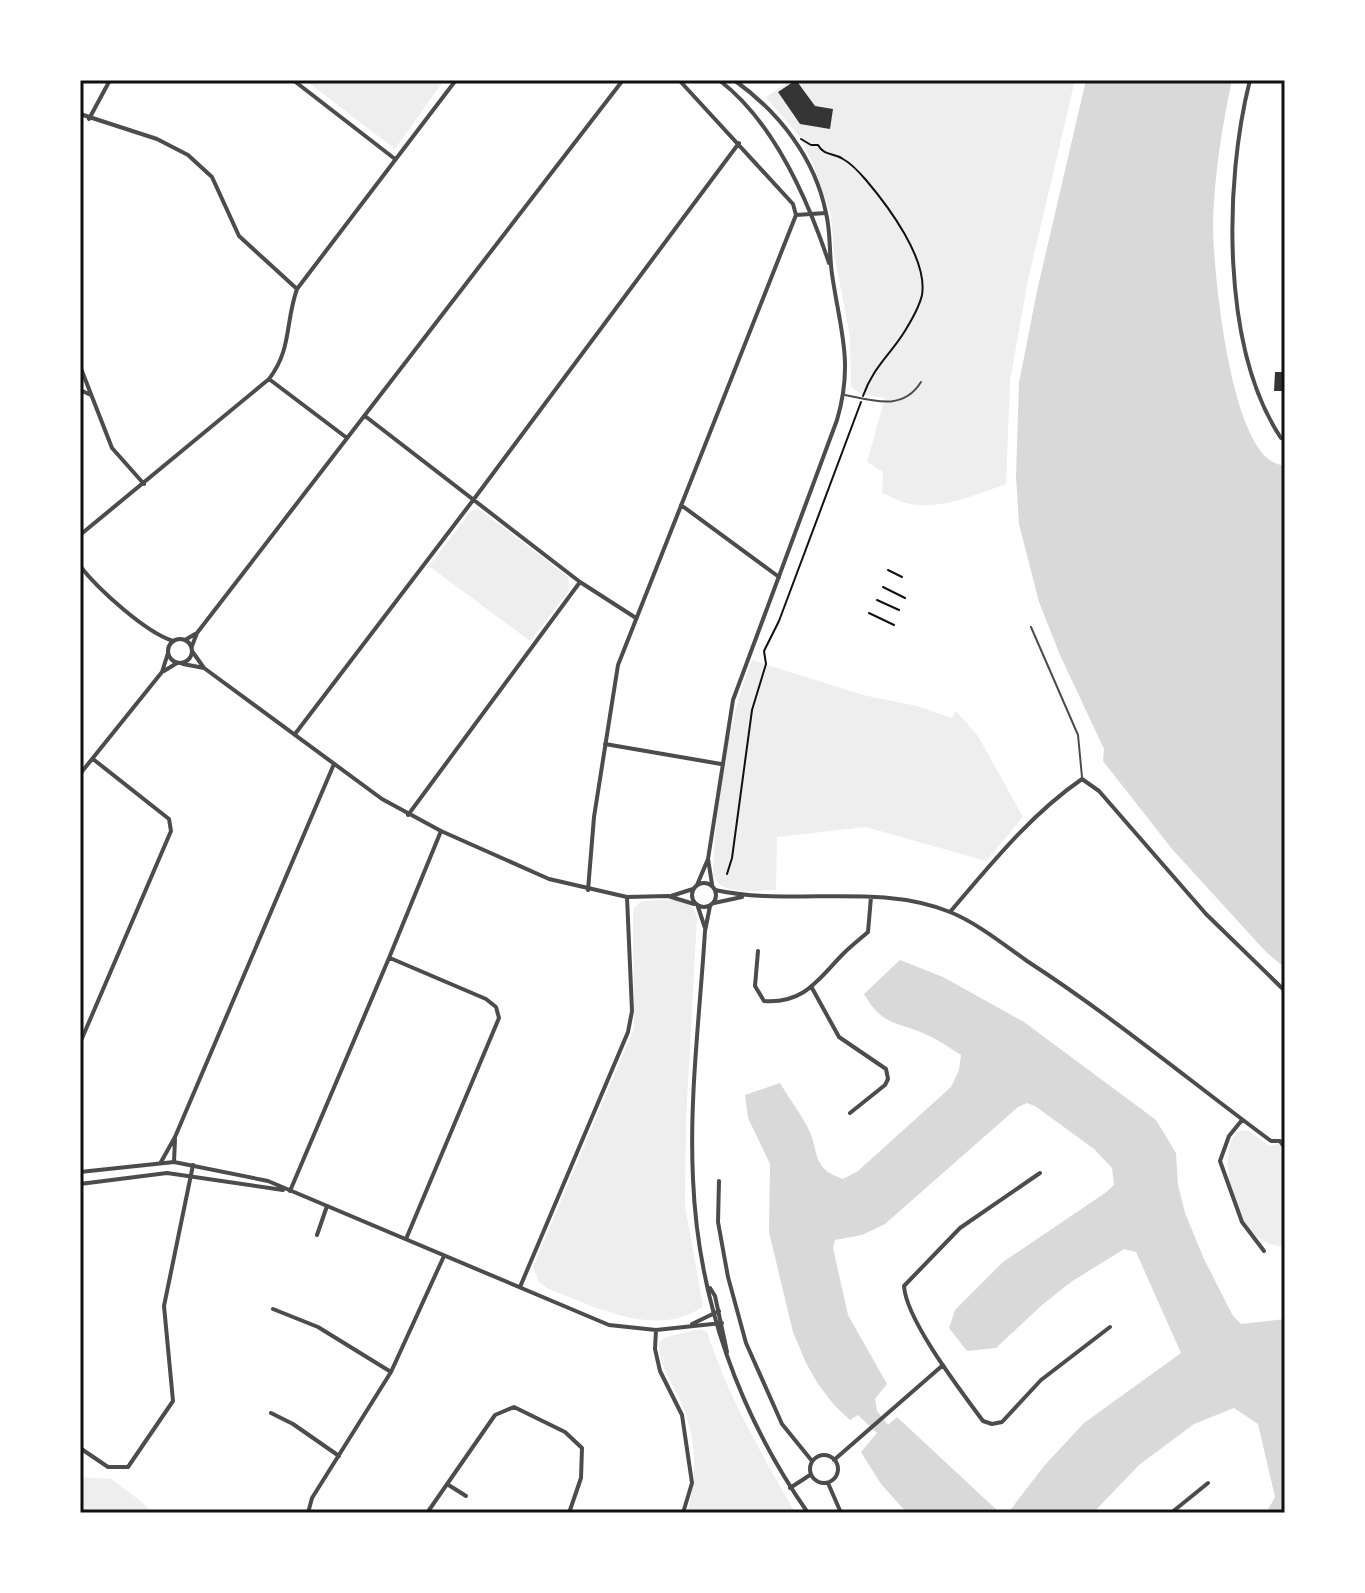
<svg xmlns="http://www.w3.org/2000/svg" width="1365" height="1593" viewBox="0 0 1365 1593" font-family="Manrope,sans-serif">
  <style>
    .green { fill: #eee }
    .water { fill: #d9d9d9 }
    .building { fill: #353535 }
    .lines { fill: none; stroke-linecap: round; stroke-linejoin: round }
    .path { stroke: #111; stroke-width: 2 }
    .service { stroke: #4c4c4c; stroke-width: 2 }
    .minor { stroke: #4c4c4c; stroke-width: 4 }
    .tertiary { stroke: #4c4c4c; stroke-width: 4 }
    .neatline { fill: none; stroke: #111; stroke-width: 3 }
  </style>
  <rect width="100%" height="100%" fill="#fff"/>
  <path class="green" d="M 305,80 L 444,80 L 395,149 Z
    M 791,80 L 1075,80 L 1028,280 L 1010,381 L 1006,484 C 975,495 939,511 906,503 C 898,501 890,496 882,493 L 883,472 L 867,462 L 885,398 L 861,394 L 851,387 L 850,337 L 834,253 L 831,215 L 813,164 L 800,137 L 766,97 Z
    M 479,509 L 568,577 L 569,591 L 530,641 L 429,566 L 471,511 Z
    M 752,660 L 863,695 L 917,706 L 952,718 L 956,711 L 978,736 L 1023,817 L 986,861 L 866,827 L 777,837 L 776,890 C 757,890 721,897 713,875 C 715,809 727,722 752,660 Z
    M 642,901 C 664,901 691,893 697,918 L 686,1120 L 685,1206 L 703,1306 C 659,1340 592,1306 547,1288 L 539,1282 L 533,1267 L 634,1029 L 633,916 L 634,908 Z
    M 1242,1130 L 1249,1131 L 1269,1146 L 1285,1143 L 1285,1247 C 1275,1247 1264,1242 1256,1236 C 1236,1220 1212,1144 1242,1130 Z
    M 700,1329 L 707,1332 C 728,1397 762,1454 795,1513 L 687,1513 C 697,1479 697,1440 683,1407 C 675,1386 658,1366 659,1342 L 666,1337 Z
    M 80,1477 L 111,1479 L 142,1502 L 153,1513 L 80,1513 Z"/>
  <path class="water" d="M 1086,80 L 1232,80 C 1222,126 1215,172 1213,219 C 1212,260 1230,468 1285,465 L 1285,968 L 1266,952 L 1172,849 L 1103,761 L 1104,749 L 1060,655 L 1039,602 L 1019,524 L 1016,477 L 1019,383 L 1037,291 Z
    M 900,960 L 943,977 L 1024,1022 L 1156,1120 L 1176,1153 L 1178,1185 L 1185,1213 L 1204,1259 L 1233,1316 L 1241,1324 L 1285,1319 L 1285,1513 L 1266,1513 L 1275,1497 L 1258,1424 L 1234,1408 L 1194,1424 L 1139,1465 L 1093,1513 L 1008,1513 L 1044,1466 L 1084,1423 L 1181,1353 L 1136,1252 L 1124,1249 L 1071,1282 L 1042,1305 L 996,1348 L 967,1351 L 949,1328 L 955,1310 L 1003,1262 L 1105,1193 L 1114,1185 L 1112,1168 L 1094,1149 L 1035,1106 L 1027,1103 L 1018,1107 L 885,1224 L 862,1235 L 835,1240 L 833,1248 L 848,1315 L 887,1384 L 875,1399 L 877,1411 L 888,1425 L 897,1417 L 1000,1513 L 907,1513 L 881,1484 L 861,1452 L 877,1433 L 858,1415 L 850,1420 L 834,1405 L 818,1384 L 806,1363 L 793,1332 L 769,1232 L 770,1164 L 748,1118 L 745,1095 L 780,1083 C 788,1097 799,1111 807,1126 C 821,1152 809,1167 843,1179 L 858,1171 L 951,1087 L 959,1070 L 961,1055 C 950,1048 939,1040 927,1035 C 897,1021 883,1027 864,994 Z"/>
  <path class="building" d="M 796,80 L 815,106 L 833,109 L 830,129 L 800,124 L 778,92 Z
    M 1275,372 L 1285,372 L 1285,391 L 1274,391 Z"/>
  <g class="lines">
    <path class="path" d="M 801,139 L 811,145 L 818,145 C 825,157 833,152 843,159 C 852,164 860,173 866,180 C 888,206 928,259 922,295 C 919,308 910,323 903,334 C 888,357 873,368 863,396
      M 888,570 L 902,577
      M 883,587 L 905,598
      M 877,600 L 899,610
      M 869,613 L 894,625
      M 727,874 L 732,858 L 752,710 L 766,664 L 764,651 L 779,621 L 861,402"/>
    <path class="service" d="M 845,395 C 874,401 903,411 921,382
      M 1031,627 L 1078,735 L 1082,777"/>
    <path class="minor" d="M 293,80 L 395,159
      M 679,80 L 793,204 L 796,215 L 826,213
      M 1250,80 C 1224,182 1221,348 1281,438 L 1285,439
      M 80,114 L 157,139 L 188,155 L 212,177 L 239,236 L 297,289
      M 89,119 L 110,80
      M 80,366 L 112,448 L 144,484
      M 269,379 L 347,438
      M 80,390 L 91,395
      M 365,416 L 580,582 L 636,618
      M 681,505 L 779,577
      M 80,535 L 269,379 C 292,349 285,323 297,289 L 456,80
      M 185,640 L 195,634
      M 192,646 L 197,633 L 623,80
      M 164,671 L 177,663
      M 295,734 L 474,499 L 739,143
      M 605,744 L 721,764
      M 80,774 L 162,672 L 168,653
      M 408,815 L 580,582
      M 588,890 L 594,817 L 618,665 L 796,215
      M 715,890 C 792,907 875,882 950,912 C 977,923 1003,944 1027,961 C 1112,1016 1190,1081 1271,1141 L 1280,1141 L 1285,1148
      M 714,903 L 742,897
      M 950,912 C 991,864 1030,815 1082,779 L 1099,791 L 1206,914 L 1285,991
      M 758,951 L 755,986 L 764,1001 C 805,1004 819,978 844,953 C 851,946 860,939 868,932 L 871,897
      M 390,958 L 486,999 L 496,1007 L 499,1018 L 406,1239
      M 812,988 L 839,1037 L 886,1069 L 888,1079 L 885,1085 L 850,1113
      M 80,1043 L 171,831 L 169,819 L 93,759
      M 1242,1120 L 1229,1136 L 1220,1161 L 1242,1222 L 1264,1251
      M 161,1162 L 175,1137 L 334,764
      M 174,1162 L 175,1139
      M 1040,1173 L 960,1228 L 904,1286 C 906,1320 961,1391 983,1421 L 992,1424 L 1002,1422 L 1041,1380 L 1110,1327
      M 719,1181 L 718,1222 L 728,1277 L 746,1343 L 782,1424 L 812,1461
      M 290,1191 L 389,958 L 441,831
      M 317,1235 L 327,1206
      M 520,1287 L 628,1032 L 632,1011 L 627,897
      M 273,1309 L 318,1327 L 391,1372
      M 271,1413 L 293,1424 L 339,1456
      M 80,1448 L 108,1467 L 128,1467 L 173,1401 L 164,1306 L 193,1165
      M810 1469a14 14 0 1 1 28 0a14 14 0 1 1-28 0Z
      M 834,1460 L 943,1365
      M 828,1483 L 841,1513
      M 447,1484 L 466,1496
      M 790,1488 L 810,1475
      M 308,1513 L 312,1498 L 391,1372 L 444,1256
      M 427,1513 L 495,1415 L 514,1407 L 565,1432 L 582,1448 L 581,1478 L 569,1513
      M 1171,1513 L 1208,1483"/>
    <path class="tertiary" d="M 719,80 C 773,121 808,200 829,263
      M 80,566 C 98,589 145,632 173,641
      M168 651a12 12 0 1 1 24 0a12 12 0 1 1-24 0Z
      M 192,651 L 204,668
      M 183,664 L 204,668 L 382,799 L 441,831 L 549,879 L 627,897 L 668,896 L 694,904
      M 708,859 L 712,884
      M692 895a12 12 0 1 1 24 0a12 12 0 1 1-24 0Z
      M 697,885 L 708,859 L 733,700 L 837,420 C 854,362 840,330 832,274 C 829,254 831,233 826,213 C 815,158 779,112 734,80
      M 671,896 L 693,889
      M 710,906 L 705,931 C 700,1013 689,1097 693,1179 C 698,1300 739,1414 808,1513
      M 698,907 L 705,928
      M 80,1172 L 174,1162 L 268,1181 L 609,1325 L 656,1330 L 722,1323
      M 80,1184 L 167,1173 L 283,1190
      M 710,1288 L 715,1296 L 727,1352
      M 692,1324 L 719,1311
      M 656,1330 L 655,1349 L 660,1371 L 682,1415 L 692,1483 L 683,1513"/>
  </g>
  <rect width="1365" height="1593" fill="none" stroke="#ffffff" stroke-width="164"/>
  <rect x="82" y="82" width="1201" height="1429" class="neatline"/>
</svg>
